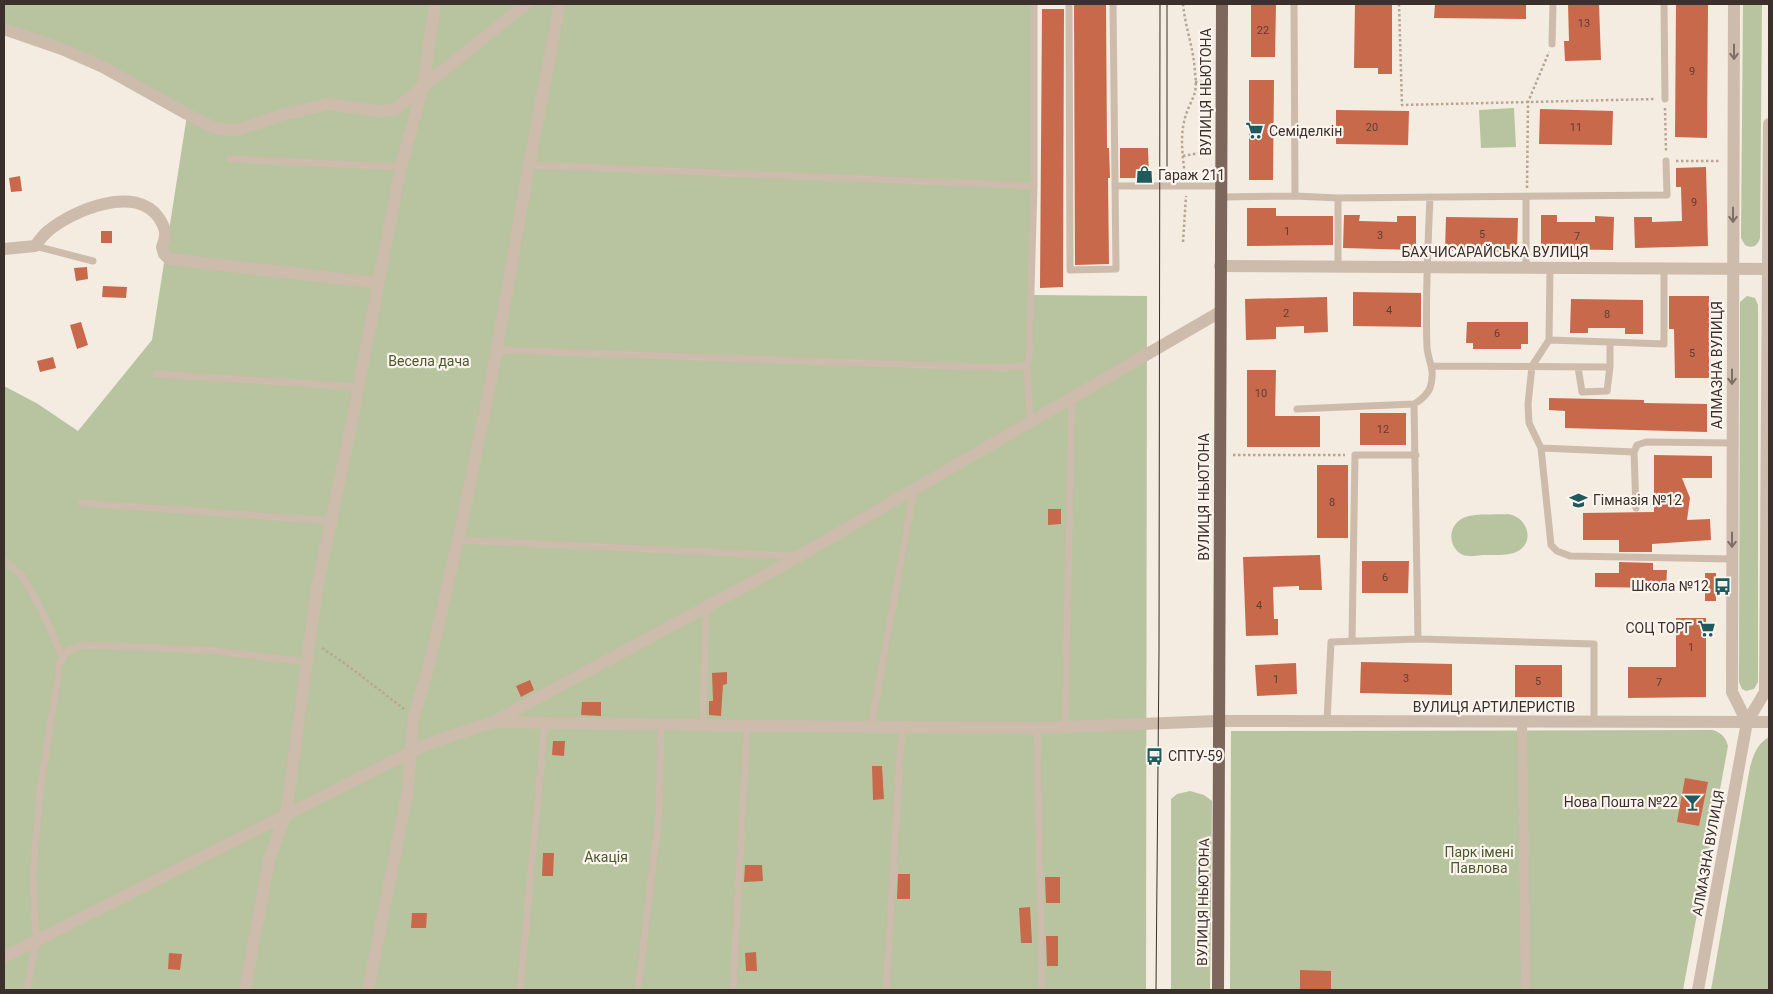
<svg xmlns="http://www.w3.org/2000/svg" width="1773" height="994" viewBox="0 0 1773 994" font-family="Roboto,sans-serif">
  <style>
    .green { fill: #b8c4a0 }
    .building { fill: #c8694b }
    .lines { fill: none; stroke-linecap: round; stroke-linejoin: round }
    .path { stroke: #b9a596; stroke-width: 2.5; stroke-dasharray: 2.5 2.5; stroke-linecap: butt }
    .service { stroke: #cdbbac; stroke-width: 7 }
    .pedestrian { stroke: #cdbbac; stroke-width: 10 }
    .minor { stroke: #cdbbac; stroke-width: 12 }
    .tertiary { stroke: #cdbbac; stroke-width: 12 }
    .primary { stroke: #7d675c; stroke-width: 12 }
    .tram { stroke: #3b302b; stroke-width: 1 }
    .oneway { stroke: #7d6f65 }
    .labels { text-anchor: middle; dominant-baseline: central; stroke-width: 4.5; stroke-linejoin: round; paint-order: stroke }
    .number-label { font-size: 11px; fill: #5e3e33 }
    .street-label { font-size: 14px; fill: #3b302b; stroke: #fbf5ee }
    .poi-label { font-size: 14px; fill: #3b302b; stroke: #fbf5ee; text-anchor: start }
    .park-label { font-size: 14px; fill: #4a5a2e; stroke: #fbf5ee }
  </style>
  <rect width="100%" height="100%" fill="#f4ebe1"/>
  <path class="green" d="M 4,4 L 1031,4 L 1034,295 L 1147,296 L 1146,990 L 4,990 L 4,386 L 38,404 L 78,431 L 152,340 L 187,115 L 103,67 L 4,29 Z
    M 1743,4 L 1762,4 L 1760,238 C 1758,246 1752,249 1745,245 L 1741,238 Z
    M 1514,108 L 1516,147 L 1481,148 L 1479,110 Z
    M 1747,296 L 1755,298 L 1758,305 L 1758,682 L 1754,689 L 1746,691 L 1742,689 L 1739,682 L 1740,306 L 1740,302 Z
    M 1508,514 C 1528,517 1536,543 1516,552 C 1507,556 1492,555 1482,555 C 1476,556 1469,557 1463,555 C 1448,548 1447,526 1463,518 C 1473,513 1496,515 1508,514 Z
    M 1713,730 C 1722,733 1726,738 1728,746 L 1683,990 L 1230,990 L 1231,731 Z
    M 1769,737 L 1769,990 L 1711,990 L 1750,767 C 1754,754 1757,744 1769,737 Z
    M 1190,791 L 1204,795 L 1212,801 L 1210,990 L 1171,990 L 1171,799 L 1177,794 Z"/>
  <path class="building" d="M 1074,4 L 1106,4 L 1107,148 L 1109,148 L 1110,178 L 1108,178 L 1109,264 L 1075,265 Z
    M 1251,4 L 1276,4 L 1275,57 L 1251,57 Z
    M 1355,4 L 1392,4 L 1392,74 L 1378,74 L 1378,68 L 1354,68 Z
    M 1435,4 L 1526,4 L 1526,19 L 1434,18 Z
    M 1568,4 L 1599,4 L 1601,60 L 1565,61 L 1564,41 L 1569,41 Z
    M 1676,4 L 1708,4 L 1707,138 L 1675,137 Z
    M 1042,9 L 1064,9 L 1063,287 L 1040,288 Z
    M 1249,80 L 1274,80 L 1273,180 L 1249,180 Z
    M 1540,109 L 1613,111 L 1612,145 L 1539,144 Z
    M 1336,110 L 1409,111 L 1408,145 L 1336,144 Z
    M 1120,148 L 1148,148 L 1149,178 L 1120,178 Z
    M 1706,167 L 1708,246 L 1635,248 L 1634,217 L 1652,217 L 1652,222 L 1682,221 L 1681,187 L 1676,187 L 1676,168 Z
    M 20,176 L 22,191 L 11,192 L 9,178 Z
    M 1247,208 L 1276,208 L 1276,216 L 1333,216 L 1333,245 L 1247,246 Z
    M 1344,215 L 1360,215 L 1359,221 L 1397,222 L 1397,216 L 1416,216 L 1416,250 L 1343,248 Z
    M 1541,215 L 1557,215 L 1557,222 L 1595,222 L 1595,216 L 1614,217 L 1613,250 L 1541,249 Z
    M 1446,217 L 1518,218 L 1517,252 L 1445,251 Z
    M 101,231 L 112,231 L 112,243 L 101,243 Z
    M 87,267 L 88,279 L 76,281 L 74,268 Z
    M 103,286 L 127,287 L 126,298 L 102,297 Z
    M 1353,292 L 1421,293 L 1421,327 L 1353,326 Z
    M 1669,296 L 1709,296 L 1709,378 L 1675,378 L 1674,329 L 1669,329 Z
    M 1327,297 L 1328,332 L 1304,333 L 1304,326 L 1276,327 L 1276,339 L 1246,340 L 1245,299 Z
    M 1571,299 L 1643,300 L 1643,334 L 1625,334 L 1625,328 L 1588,328 L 1588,333 L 1570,333 Z
    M 81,322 L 88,345 L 77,349 L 70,325 Z
    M 1467,322 L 1528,322 L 1528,344 L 1521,344 L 1521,349 L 1473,349 L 1473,343 L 1466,343 Z
    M 53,357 L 56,368 L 40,372 L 37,361 Z
    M 1247,370 L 1276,370 L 1275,416 L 1320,416 L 1320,447 L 1247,447 Z
    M 1549,398 L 1644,400 L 1644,403 L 1707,404 L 1707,432 L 1565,428 L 1565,411 L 1549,410 Z
    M 1360,413 L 1406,413 L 1406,445 L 1360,445 Z
    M 1654,455 L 1712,456 L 1712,478 L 1682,478 L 1690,498 L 1687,520 L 1710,519 L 1711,540 L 1652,544 L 1652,552 L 1619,552 L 1619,540 L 1583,540 L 1583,513 L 1654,512 Z
    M 1317,465 L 1348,465 L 1348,538 L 1317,538 Z
    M 1048,509 L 1061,509 L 1061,524 L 1048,525 Z
    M 1320,555 L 1322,590 L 1299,590 L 1299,586 L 1273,587 L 1274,619 L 1278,619 L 1278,635 L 1246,636 L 1243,557 Z
    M 1362,561 L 1409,561 L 1408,593 L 1362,593 Z
    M 1619,562 L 1653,563 L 1653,570 L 1667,570 L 1666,588 L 1595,587 L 1595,573 L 1619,573 Z
    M 1705,573 L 1716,573 L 1716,601 L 1705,601 Z
    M 1676,618 L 1706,618 L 1706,697 L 1628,698 L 1628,667 L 1676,667 Z
    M 1361,662 L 1452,664 L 1452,695 L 1360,693 Z
    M 1296,663 L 1297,694 L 1257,696 L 1255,665 Z
    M 1515,665 L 1562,665 L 1562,697 L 1515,697 Z
    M 727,672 L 727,684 L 723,685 L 721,716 L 709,715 L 709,701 L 713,701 L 712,673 Z
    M 530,680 L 534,690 L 521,697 L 516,686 Z
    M 582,702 L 601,702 L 601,716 L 581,715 Z
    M 553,741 L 565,741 L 564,756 L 552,755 Z
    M 872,766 L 882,766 L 884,799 L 873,800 Z
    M 1685,778 L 1708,782 L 1699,826 L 1677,822 Z
    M 543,853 L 554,853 L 553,876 L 542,876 Z
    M 745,865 L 762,865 L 763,881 L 744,882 Z
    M 898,874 L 910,874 L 910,899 L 897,899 Z
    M 1045,877 L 1060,877 L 1060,903 L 1046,903 Z
    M 1030,907 L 1032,943 L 1021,943 L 1019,908 Z
    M 412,913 L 427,913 L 426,928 L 411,928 Z
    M 1046,936 L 1058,936 L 1058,966 L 1047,966 Z
    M 756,952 L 757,971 L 746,971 L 745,953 Z
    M 169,953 L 182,954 L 180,970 L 168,969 Z
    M 1300,970 L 1331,971 L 1331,990 L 1300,990 Z"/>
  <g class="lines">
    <path class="path" d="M 1183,4 C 1185,27 1194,49 1195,73 C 1196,79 1196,87 1195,92 C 1192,102 1186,111 1184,122 C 1180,139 1183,159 1185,176
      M 1399,4 L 1402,105 L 1656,99
      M 1195,82 L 1208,82
      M 1665,108 L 1666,152
      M 1183,156 L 1210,151
      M 1676,161 L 1720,161
      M 1527,188 L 1528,102 L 1549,52
      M 1183,242 L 1186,196
      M 1233,455 L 1345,455
      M 322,648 L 347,665 L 404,709"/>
    <path class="service" d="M 1069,4 L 1070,270 L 1116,269 L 1113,4
      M 1294,4 L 1295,196
      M 1664,4 L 1665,99
      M 1552,44 L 1553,4
      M 230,159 L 401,167
      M 529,165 L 1034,186
      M 1115,186 L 1221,186
      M 1221,197 L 1295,196 L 1338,198 L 1667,195 L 1666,161
      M 1338,198 L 1338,266
      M 35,246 L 93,261
      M 1526,267 L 1526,197
      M 1550,267 L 1549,340 L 1610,342
      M 1549,340 L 1532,366 L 1528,404 L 1529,423 L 1541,448 L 1551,545 L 1557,551 L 1570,556 L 1732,559
      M 496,350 L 1005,368 L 1027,366 L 1029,359 L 1034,186 L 1034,4
      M 1027,366 L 1030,422
      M 1432,366 L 1610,367 L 1610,342 L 1664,344 L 1664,268
      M 1578,367 L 1582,392 L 1607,391 L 1610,367
      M 156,374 L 358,387
      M 1297,409 L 1414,404
      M 1541,448 L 1634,452
      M 82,503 L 331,521
      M 1636,508 L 1634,452 L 1637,445 L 1646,442 L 1732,443
      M 458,540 L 794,556
      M 4,561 L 21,574 L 42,611 L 63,658
      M 1418,639 L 1594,644 L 1594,722
      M 1352,641 L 1355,455 L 1416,455
      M 1327,721 L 1331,642 L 1418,639 L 1414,404 C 1421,400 1427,395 1430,388 C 1436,369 1428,362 1427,347 C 1425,297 1428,247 1430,197
      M 703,725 L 706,607
      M 1065,726 L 1072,398
      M 871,727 L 914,489
      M 1037,728 L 1042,990
      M 27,990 L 36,941 L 33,875 L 40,791 L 60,663 L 68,651 L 85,645 L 207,650 L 307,662
      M 520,990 L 545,723
      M 638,990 L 659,816 L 661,724
      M 733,990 L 747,726
      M 886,990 L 902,727"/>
    <path class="pedestrian" d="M 1522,722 L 1526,990"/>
    <path class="minor" d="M 4,29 L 62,49 L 103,67 L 187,114 L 217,129 L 237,130 L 282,115 L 329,104 L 376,111 L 394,110 L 526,4
      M 4,249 L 35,246 C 39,241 43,235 48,231 C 73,210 136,184 159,218 C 166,229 167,234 162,247 L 164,254 L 169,259 L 378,283
      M 1220,266 L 1769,269
      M 495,721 L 775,570 L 1220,312
      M 4,957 L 411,752 L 430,743 L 493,722 L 747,726 L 1037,728 L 1218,721 L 1769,722
      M 245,990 L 269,860 L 286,814 L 317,588 L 348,441 L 401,167 L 423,86 L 435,4
      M 368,990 L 408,790 L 413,720 L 430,662 L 461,527 L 493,371 L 529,165 L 560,4"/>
    <path class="tertiary" d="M 1734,4 L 1732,692 L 1747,722
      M 1698,990 L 1747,722 L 1765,692 L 1769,124"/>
    <path class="primary" d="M 1218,990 L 1222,4"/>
    <path class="tram" d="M 1167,166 L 1167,4
      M 1156,990 L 1159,652 L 1160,4"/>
  </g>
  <defs><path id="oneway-shaft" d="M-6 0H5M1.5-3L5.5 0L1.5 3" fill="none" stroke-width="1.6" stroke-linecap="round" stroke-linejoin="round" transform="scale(1.25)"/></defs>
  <g class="oneway">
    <use href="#oneway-shaft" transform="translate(1734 52) rotate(90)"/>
    <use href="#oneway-shaft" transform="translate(1733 215) rotate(90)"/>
    <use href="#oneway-shaft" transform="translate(1732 377) rotate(90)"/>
    <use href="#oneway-shaft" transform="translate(1732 540) rotate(90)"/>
  </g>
  <defs>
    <symbol id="supermarket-bare" viewBox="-9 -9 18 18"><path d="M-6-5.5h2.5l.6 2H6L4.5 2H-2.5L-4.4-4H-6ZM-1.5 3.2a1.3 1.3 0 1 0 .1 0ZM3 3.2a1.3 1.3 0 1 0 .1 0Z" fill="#1f5a5e" stroke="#fbf5ee" stroke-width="2.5" paint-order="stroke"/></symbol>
    <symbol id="shop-bare" viewBox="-9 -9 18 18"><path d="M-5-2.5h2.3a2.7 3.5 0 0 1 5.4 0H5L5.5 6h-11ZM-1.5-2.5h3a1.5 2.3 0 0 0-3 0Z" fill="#1f5a5e" stroke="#fbf5ee" stroke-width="2.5" paint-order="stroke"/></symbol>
    <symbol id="school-bare" viewBox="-9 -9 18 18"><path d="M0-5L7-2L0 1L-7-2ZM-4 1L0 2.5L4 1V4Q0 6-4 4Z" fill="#1f5a5e" stroke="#fbf5ee" stroke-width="2.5" paint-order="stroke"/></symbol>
    <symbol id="bus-bare" viewBox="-9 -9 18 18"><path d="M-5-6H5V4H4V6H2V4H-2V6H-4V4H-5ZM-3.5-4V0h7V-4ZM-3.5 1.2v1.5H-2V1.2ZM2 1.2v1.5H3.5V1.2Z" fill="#1f5a5e" stroke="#fbf5ee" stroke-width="2.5" paint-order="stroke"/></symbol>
    <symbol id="bar-bare" viewBox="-9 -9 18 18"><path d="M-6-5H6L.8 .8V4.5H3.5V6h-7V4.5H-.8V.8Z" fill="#1f5a5e" stroke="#fbf5ee" stroke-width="2.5" paint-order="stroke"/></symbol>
  </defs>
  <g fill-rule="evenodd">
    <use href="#supermarket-bare" x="1242" y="118" width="25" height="25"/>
    <use href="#shop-bare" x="1132" y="162" width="25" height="25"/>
    <use href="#school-bare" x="1566" y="488" width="25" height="25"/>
    <use href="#bus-bare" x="1710" y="574" width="25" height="25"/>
    <use href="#supermarket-bare" x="1694" y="616" width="25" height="25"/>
    <use href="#bus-bare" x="1142" y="744" width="25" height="25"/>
    <use href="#bar-bare" x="1680" y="790" width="25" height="25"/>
  </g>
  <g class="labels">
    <g class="number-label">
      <text x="1584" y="23">13</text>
      <text x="1263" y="30">22</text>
      <text x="1692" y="71">9</text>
      <text x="1372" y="127">20</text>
      <text x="1576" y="127">11</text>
      <text x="1694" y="202">9</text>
      <text x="1287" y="231">1</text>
      <text x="1482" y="234">5</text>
      <text x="1380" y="235">3</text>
      <text x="1577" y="236">7</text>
      <text x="1389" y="310">4</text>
      <text x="1286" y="313">2</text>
      <text x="1607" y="314">8</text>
      <text x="1497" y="333">6</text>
      <text x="1692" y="353">5</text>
      <text x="1261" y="393">10</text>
      <text x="1383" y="429">12</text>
      <text x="1332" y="502">8</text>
      <text x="1385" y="577">6</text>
      <text x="1259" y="605">4</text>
      <text x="1691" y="647">1</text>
      <text x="1406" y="678">3</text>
      <text x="1276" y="679">1</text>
      <text x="1538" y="681">5</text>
      <text x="1659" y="682">7</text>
    </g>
    <g class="street-label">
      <text transform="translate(1206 92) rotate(-90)">ВУЛИЦЯ НЬЮТОНА</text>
      <text x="1495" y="252">БАХЧИСАРАЙСЬКА ВУЛИЦЯ</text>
      <text transform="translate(1717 365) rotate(-90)">АЛМАЗНА ВУЛИЦЯ</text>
      <text transform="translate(1204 497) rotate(-90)">ВУЛИЦЯ НЬЮТОНА</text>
      <text x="1494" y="707">ВУЛИЦЯ АРТИЛЕРИСТІВ</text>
      <text transform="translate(1708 853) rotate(-80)">АЛМАЗНА ВУЛИЦЯ</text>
      <text transform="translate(1203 902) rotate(-89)">ВУЛИЦЯ НЬЮТОНА</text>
    </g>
    <g class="poi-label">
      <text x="1269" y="131">Семіделкін</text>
      <text x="1158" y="175">Гараж 211</text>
      <text x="1593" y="500">Гімназія №12</text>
      <text x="1709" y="586" text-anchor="end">Школа №12</text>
      <text x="1692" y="628" text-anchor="end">СОЦ ТОРГ</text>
      <text x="1168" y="756">СПТУ-59</text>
      <text x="1678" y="802" text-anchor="end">Нова Пошта №22</text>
    </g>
    <g class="park-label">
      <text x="429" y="361">Весела дача</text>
      <text x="1479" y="852">Парк імені<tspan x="1479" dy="16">Павлова</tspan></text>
      <text x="606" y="857">Акація</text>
    </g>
  </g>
  <rect width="1773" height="994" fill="none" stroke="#3b302b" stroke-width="10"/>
</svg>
